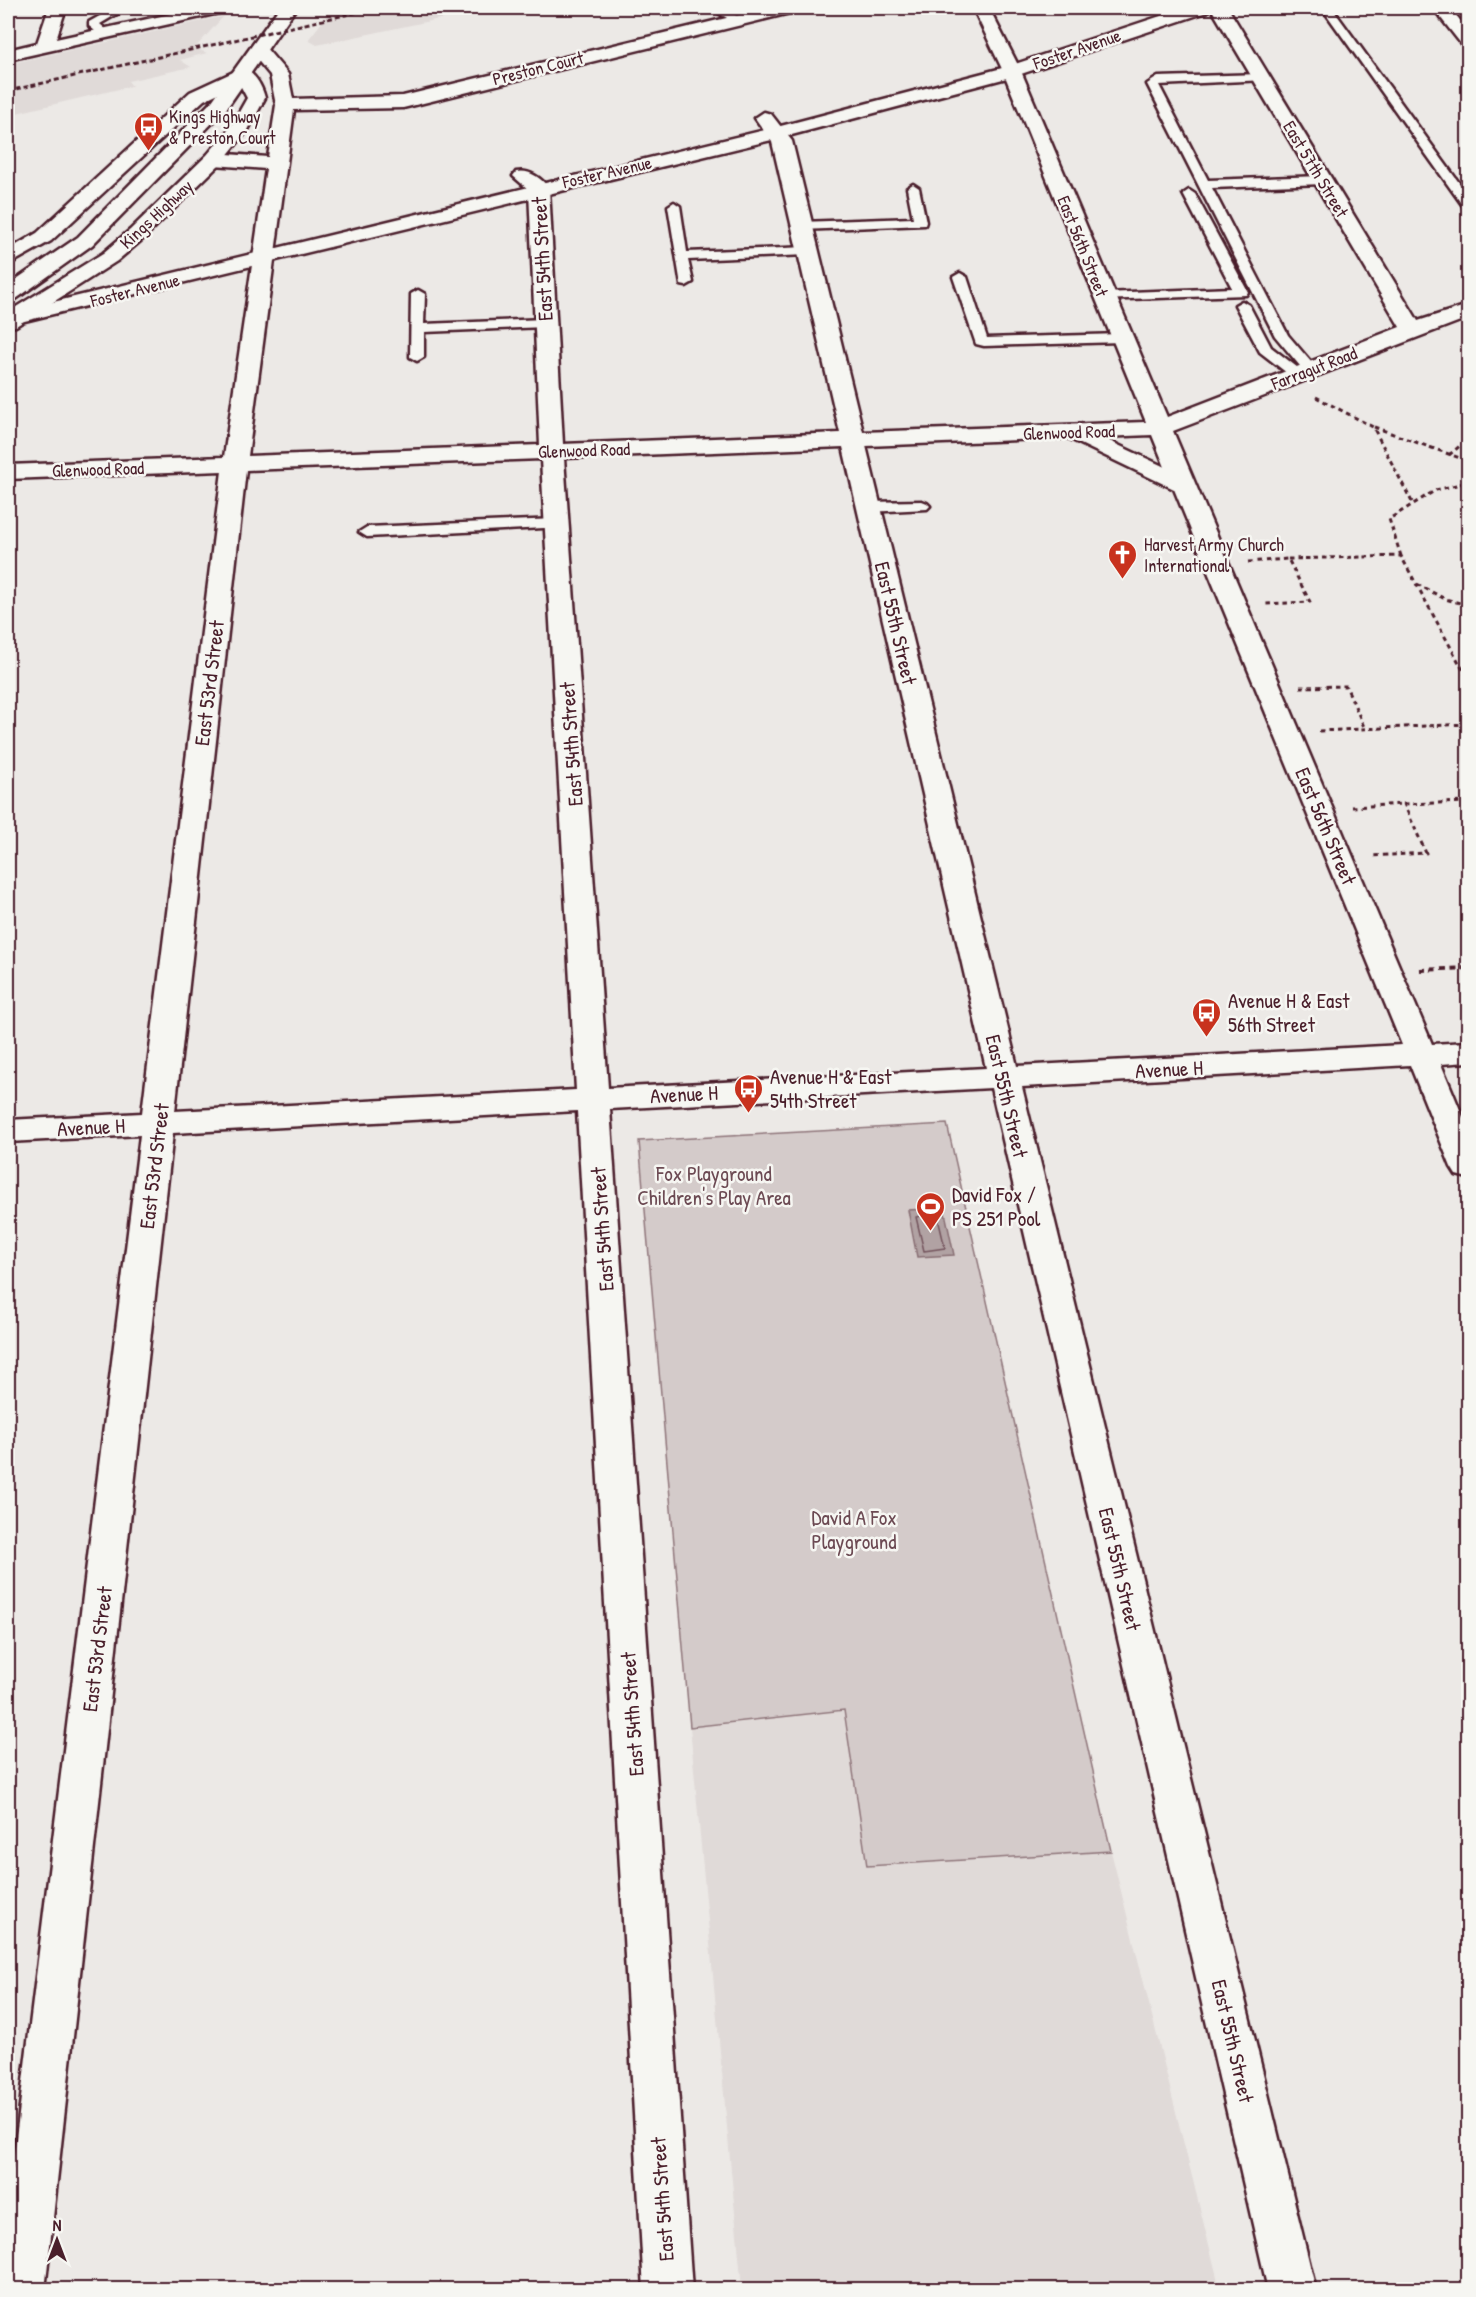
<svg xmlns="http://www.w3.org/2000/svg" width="1476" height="2297" viewBox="0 0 1476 2297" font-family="'Patrick Hand',sans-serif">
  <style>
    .built { fill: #e0dad8 }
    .green { fill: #d4cbca; stroke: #8f757a; stroke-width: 1.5 }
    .water { fill: #b1a2a3; stroke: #886e73; stroke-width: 1.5 }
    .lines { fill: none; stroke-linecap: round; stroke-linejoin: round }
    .shore { stroke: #73535b; stroke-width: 1.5 }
    .service-casing { stroke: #4a1f2b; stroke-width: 5 }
    .minor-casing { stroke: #4a1f2b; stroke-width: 5 }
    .tertiary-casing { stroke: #4a1f2b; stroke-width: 5 }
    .secondary-casing { stroke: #4a1f2b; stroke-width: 5 }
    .primary-casing { stroke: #4a1f2b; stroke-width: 5 }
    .path-far1 { stroke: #4a1f2b; stroke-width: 3; stroke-dasharray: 4.5 4; stroke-linecap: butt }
    .path { stroke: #4a1f2b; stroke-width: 4; stroke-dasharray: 6 4.5; stroke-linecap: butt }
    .service { fill: #f6f6f2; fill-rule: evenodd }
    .minor { fill: #f6f6f2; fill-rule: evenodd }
    .tertiary { fill: #f6f6f2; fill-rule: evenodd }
    .secondary { fill: #f6f6f2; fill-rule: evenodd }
    .primary { fill: #f6f6f2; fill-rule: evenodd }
    .rail { stroke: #4a1f2b; stroke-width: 3; stroke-dasharray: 5 3; stroke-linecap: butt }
    .labels { text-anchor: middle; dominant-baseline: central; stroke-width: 5; stroke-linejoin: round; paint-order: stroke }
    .far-street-label { font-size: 18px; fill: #4a1f2b; stroke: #f6f6f2 }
    .far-poi-label { font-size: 18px; fill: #4a1f2b; stroke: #f6f6f2; text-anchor: start }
    .street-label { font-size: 21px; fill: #4a1f2b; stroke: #f6f6f2 }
    .poi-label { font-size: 21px; fill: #4a1f2b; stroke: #f6f6f2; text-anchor: start }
    .park-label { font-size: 21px; fill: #6c4a53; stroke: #f6f6f2 }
  </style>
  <rect width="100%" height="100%" fill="#ece9e6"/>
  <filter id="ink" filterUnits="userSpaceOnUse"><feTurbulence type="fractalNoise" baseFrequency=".0167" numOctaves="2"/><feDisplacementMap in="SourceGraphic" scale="12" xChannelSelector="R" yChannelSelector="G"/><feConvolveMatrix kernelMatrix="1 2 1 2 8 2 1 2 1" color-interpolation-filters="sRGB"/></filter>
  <g filter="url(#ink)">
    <path class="built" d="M 333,8 L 457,8 L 463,14 L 317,45 L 308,40 Z
      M 224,16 L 195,48 L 207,53 L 180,60 L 191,67 L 128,81 L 132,86 L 8,115 L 8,64 Z
      M 844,1709 L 867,1866 L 1111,1851 L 1220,2289 L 742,2289 L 690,1727 Z"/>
    <path class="green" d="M 947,1124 L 1111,1851 L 867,1866 L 844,1710 L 690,1727 L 639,1141 Z"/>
    <path class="water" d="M 944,1208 L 954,1255 L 917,1257 L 908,1210 Z"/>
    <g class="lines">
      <path class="shore" d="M 937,1214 L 945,1248 L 924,1251 L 916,1217 Z"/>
      <defs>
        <path id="service" d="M 114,8 L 127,8 L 100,24 L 110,33 L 108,35 L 100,35 L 89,26 L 89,22 Z
          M 710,8 L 723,8 L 744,20 L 734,22 Z
          M 1322,8 L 1332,8 L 1468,195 L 1468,207 L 1463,206 Z
          M 1262,74 L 1268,78 L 1266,80 L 1159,85 L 1208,180 L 1323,176 L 1329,180 L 1323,184 L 1212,188 L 1288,335 L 1317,369 L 1310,373 L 1305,372 L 1275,336 L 1147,84 L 1158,77 Z
          M 913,184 L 919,188 L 926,222 L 925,225 L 801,230 L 794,226 L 801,222 L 913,218 L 907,188 Z
          M 1189,190 L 1195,194 L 1248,292 L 1246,295 L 1099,300 L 1099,294 L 1104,293 L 1232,288 L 1183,194 Z
          M 674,202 L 680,206 L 687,252 L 807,247 L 814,251 L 807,255 L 688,260 L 693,282 L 686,286 L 681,285 L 668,206 Z
          M 960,273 L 967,277 L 987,338 L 1121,334 L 1128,338 L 1121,342 L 984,346 L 976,344 L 953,277 Z
          M 418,290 L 425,294 L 424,324 L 545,319 L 552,323 L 545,327 L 424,332 L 424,357 L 417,361 L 410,357 L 411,294 Z
          M 1242,301 L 1249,305 L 1271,347 L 1302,371 L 1302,377 L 1292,377 L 1260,352 L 1235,305 Z
          M 922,501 L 927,503 L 930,506 L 927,509 L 868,512 L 860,507 L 868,502 Z
          M 557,519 L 565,524 L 563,527 L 367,537 L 359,532 L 367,527 Z"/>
        <path id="minor" d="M 49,8 L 66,8 L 56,39 L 198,8 L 228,8 L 219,13 L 8,60 L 8,50 L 37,43 Z
          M 768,8 L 797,8 L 794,12 L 403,108 L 294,110 L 248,456 L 540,445 L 529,190 L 513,176 L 516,172 C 529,169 541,178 549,188 L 563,444 L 840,433 L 772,142 L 755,118 L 764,112 L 771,114 L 792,141 L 863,432 L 1146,422 L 1003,71 L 973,8 L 989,8 L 1021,71 L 1167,417 L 1400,327 L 1211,8 L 1228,8 L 1418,321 L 1468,305 L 1468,318 L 1173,431 L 1432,1044 L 1468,1042 L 1468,1062 L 1441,1064 L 1468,1129 L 1468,1178 L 1456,1175 L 1451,1167 L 1410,1065 L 1022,1087 L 1316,2290 L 1268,2290 L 991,1088 L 610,1109 L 692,2290 L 644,2290 L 577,1111 L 173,1133 L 45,2290 L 8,2290 L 8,2203 L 140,1135 L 8,1142 L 8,1120 L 142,1113 L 222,471 L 8,479 L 8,465 L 224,457 L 266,169 L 214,165 L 204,159 L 214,153 L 268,157 L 276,105 L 270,75 L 250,51 L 253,47 L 265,47 L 288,74 L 293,99 L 403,96 ZM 1152,435 L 1165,467 L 1101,437 ZM 1068,438 L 1174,489 L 1402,1045 L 1017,1066 L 866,446 ZM 843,447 L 986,1068 L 608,1088 L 564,458 ZM 541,459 L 576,1090 L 175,1111 L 246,470 Z
          M 1433,8 L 1450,8 L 1468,30 L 1468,46 L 1462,45 Z"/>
        <path id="tertiary" d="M 242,68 C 254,72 262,86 265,98 L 248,130 L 221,163 L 144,238 L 117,261 L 16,326 L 8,327 L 8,312 L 103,253 L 130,230 L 207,155 L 230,128 L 247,98 L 239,83 L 204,100 L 51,241 L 8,265 L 8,250 L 37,233 L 190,92 Z"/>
        <path id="secondary" d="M 1185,8 L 1210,8 L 1207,12 L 1018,75 L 784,137 L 8,325 L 8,313 L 773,128 L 1006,67 Z"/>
        <path id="primary" d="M 279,8 L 296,8 L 226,109 L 92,245 L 16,299 L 8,300 L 8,285 L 78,237 L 212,101 Z"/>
      </defs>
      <use href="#service" class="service-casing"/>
      <use href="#minor" class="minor-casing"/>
      <use href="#tertiary" class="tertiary-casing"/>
      <use href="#secondary" class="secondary-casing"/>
      <use href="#primary" class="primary-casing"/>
      <path class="path-far1" d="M 1316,397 L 1373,427 L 1412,502
        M 1374,427 L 1468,461
        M 1449,455 L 1468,439
        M 1401,556 L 1389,519 L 1436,490 L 1468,482
        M 1288,559 L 1401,556 L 1468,679
        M 1248,562 L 1288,559 L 1310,602 L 1265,604
        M 1417,584 L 1445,599 L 1468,605
        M 1300,687 L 1346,686 L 1365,729
        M 1319,731 L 1468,724
        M 1404,804 L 1468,802
        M 1352,807 L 1404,804 L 1426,853 L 1371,856"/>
      <path class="path" d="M 1420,970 L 1468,968"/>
      <use href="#service" class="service"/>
      <use href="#minor" class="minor"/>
      <use href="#tertiary" class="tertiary"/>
      <use href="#secondary" class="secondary"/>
      <use href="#primary" class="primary"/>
      <path class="rail" d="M 8,91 L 376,8"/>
    </g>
  </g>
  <defs>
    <symbol id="bus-pin" viewBox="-11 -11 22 30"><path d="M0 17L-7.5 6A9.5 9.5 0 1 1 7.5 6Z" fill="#c8321e" stroke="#f6f6f2"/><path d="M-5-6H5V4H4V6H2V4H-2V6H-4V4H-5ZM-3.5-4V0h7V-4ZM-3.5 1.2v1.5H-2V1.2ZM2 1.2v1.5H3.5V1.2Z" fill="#fff"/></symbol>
    <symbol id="church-pin" viewBox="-11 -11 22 30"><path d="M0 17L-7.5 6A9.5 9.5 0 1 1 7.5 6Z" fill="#c8321e" stroke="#f6f6f2"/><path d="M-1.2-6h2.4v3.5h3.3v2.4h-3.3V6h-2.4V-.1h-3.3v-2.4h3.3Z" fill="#fff"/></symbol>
    <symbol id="stadium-pin" viewBox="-11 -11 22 30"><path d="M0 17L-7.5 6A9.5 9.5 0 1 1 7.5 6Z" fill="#c8321e" stroke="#f6f6f2"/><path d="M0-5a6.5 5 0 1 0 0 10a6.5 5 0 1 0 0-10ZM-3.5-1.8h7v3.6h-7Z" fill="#fff"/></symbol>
  </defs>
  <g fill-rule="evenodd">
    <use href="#bus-pin" x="132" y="110" width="33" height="45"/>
    <use href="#church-pin" x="1106" y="538" width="33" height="45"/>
    <use href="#bus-pin" x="1190" y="996" width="33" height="45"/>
    <use href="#bus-pin" x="732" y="1072" width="33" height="45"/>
    <use href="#stadium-pin" x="914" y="1190" width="33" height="45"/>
  </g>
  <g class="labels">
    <g class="far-street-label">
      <text transform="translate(1077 49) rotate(-19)">Foster Avenue</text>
      <text transform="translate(538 68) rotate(-14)">Preston Court</text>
      <text transform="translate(1316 169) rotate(59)">East 57th Street</text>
      <text transform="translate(607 172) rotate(-13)">Foster Avenue</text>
      <text transform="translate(156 214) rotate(-43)">Kings Highway</text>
      <text transform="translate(1083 246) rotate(68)">East 56th Street</text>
      <text transform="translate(135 290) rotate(-14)">Foster Avenue</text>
      <text transform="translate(1314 368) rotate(-21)">Farragut Road</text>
      <text transform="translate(1069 432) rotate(-2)">Glenwood Road</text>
      <text transform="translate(584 450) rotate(-2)">Glenwood Road</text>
      <text transform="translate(98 469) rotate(-2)">Glenwood Road</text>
    </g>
    <g class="far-poi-label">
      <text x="169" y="116">Kings Highway<tspan x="169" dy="21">&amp; Preston Court</tspan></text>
      <text x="1144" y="544">Harvest Army Church<tspan x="1144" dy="21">International</tspan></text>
    </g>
    <g class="street-label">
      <text transform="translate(542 259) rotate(-93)">East 54th Street</text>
      <text transform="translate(896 623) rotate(77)">East 55th Street</text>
      <text transform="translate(209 683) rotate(-83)">East 53rd Street</text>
      <text transform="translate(571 744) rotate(-94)">East 54th Street</text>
      <text transform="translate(1326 826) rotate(67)">East 56th Street</text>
      <text transform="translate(1169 1069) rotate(-3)">Avenue H</text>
      <text transform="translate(684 1094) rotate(-3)">Avenue H</text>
      <text transform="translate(1007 1096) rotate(77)">East 55th Street</text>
      <text transform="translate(91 1127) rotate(-3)">Avenue H</text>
      <text transform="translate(154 1166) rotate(-83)">East 53rd Street</text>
      <text transform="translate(602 1229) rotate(-94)">East 54th Street</text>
      <text transform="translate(1120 1569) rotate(77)">East 55th Street</text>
      <text transform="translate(97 1649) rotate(-83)">East 53rd Street</text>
      <text transform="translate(632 1714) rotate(-94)">East 54th Street</text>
      <text transform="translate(1233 2041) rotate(77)">East 55th Street</text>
      <text transform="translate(662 2199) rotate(-94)">East 54th Street</text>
    </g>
    <g class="poi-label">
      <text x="1228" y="1000">Avenue H &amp; East<tspan x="1228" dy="24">56th Street</tspan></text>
      <text x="770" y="1076">Avenue H &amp; East<tspan x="770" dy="24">54th Street</tspan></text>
      <text x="952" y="1194">David Fox /<tspan x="952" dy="24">PS 251 Pool</tspan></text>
    </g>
    <g class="park-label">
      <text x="714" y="1173">Fox Playground<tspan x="714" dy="24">Children's Play Area</tspan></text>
      <text x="854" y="1517">David A Fox<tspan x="854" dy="24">Playground</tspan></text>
    </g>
  </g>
  <rect width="1476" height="2297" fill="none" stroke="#f6f6f2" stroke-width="30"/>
  <rect x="15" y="15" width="1446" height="2267" fill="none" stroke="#4a1f2b" stroke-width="2" filter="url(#ink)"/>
  <g transform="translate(57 2240)" stroke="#f6f6f2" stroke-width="4.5" paint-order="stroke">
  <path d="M0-4.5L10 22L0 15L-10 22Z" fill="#4a1f2b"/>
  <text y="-9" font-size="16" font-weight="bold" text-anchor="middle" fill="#4a1f2b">N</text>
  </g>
</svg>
